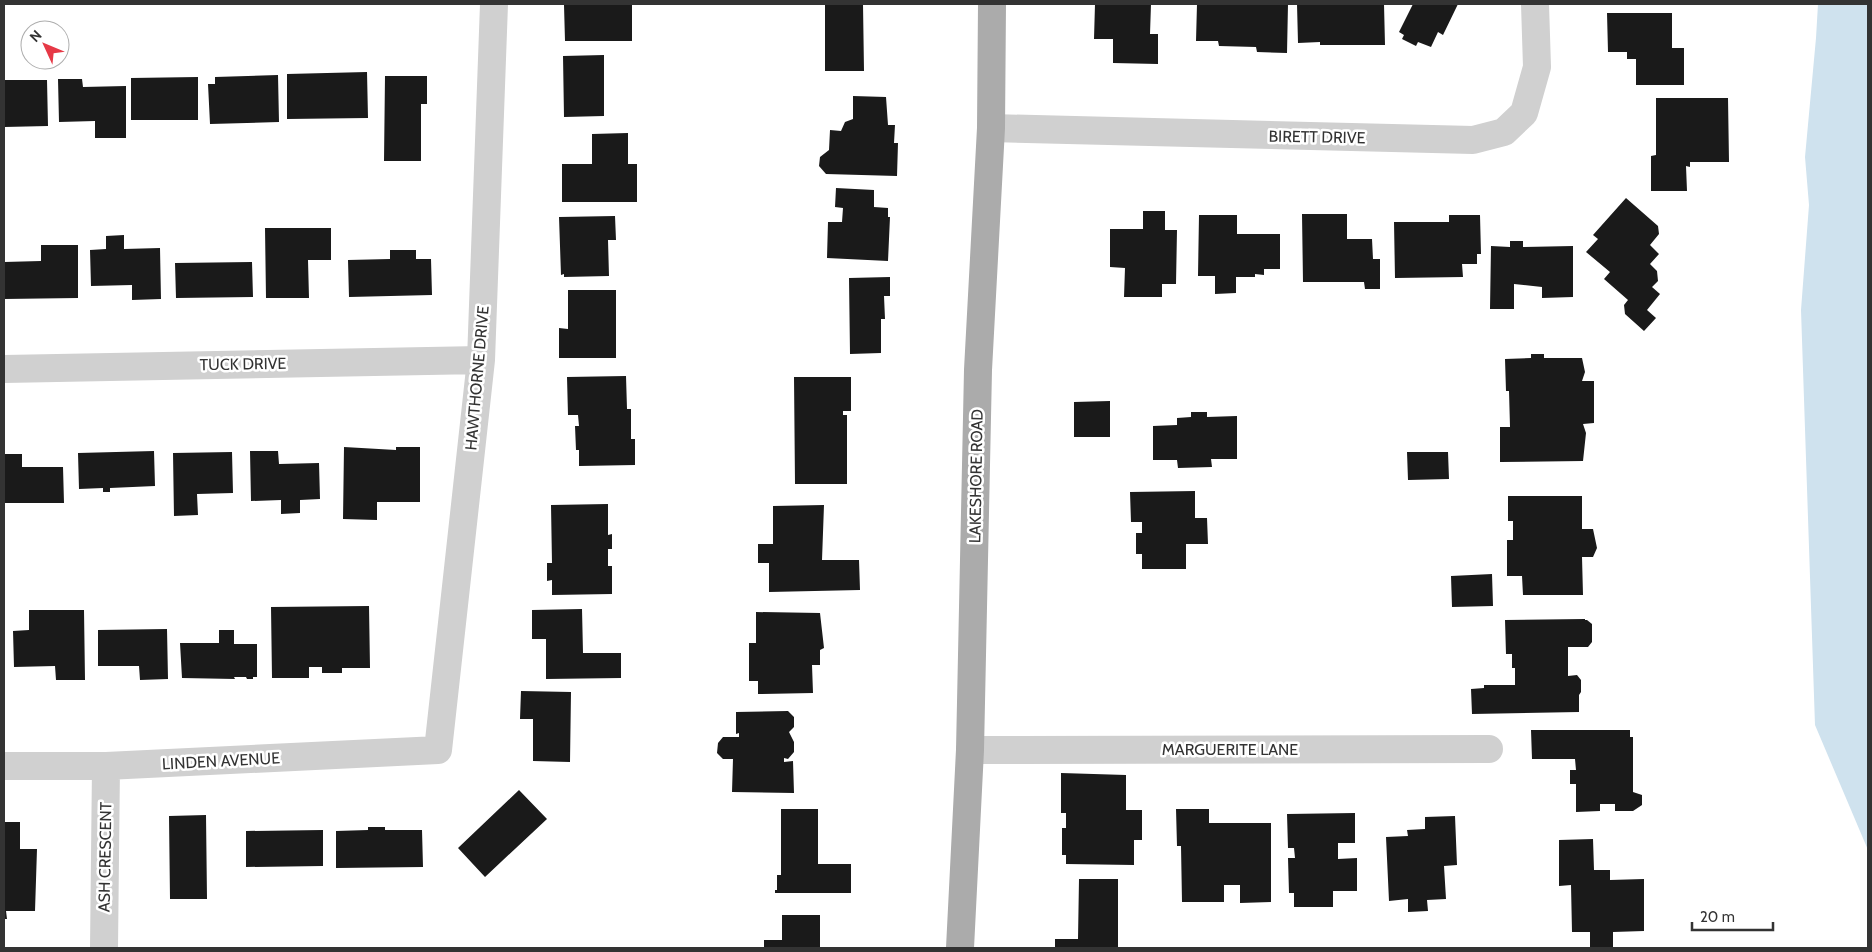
<svg xmlns="http://www.w3.org/2000/svg" width="1872" height="952" viewBox="0 0 1872 952" font-family="Cabin,sans-serif">
  <style>
    .water { fill: #cfe2ee }
    .building { fill: #1a1a1a }
    .lines { fill: none; stroke-linecap: round; stroke-linejoin: round }
    .minor { stroke: #d0d0d0; stroke-width: 28 }
    .major { stroke: #ababab; stroke-width: 28 }
    .labels { text-anchor: middle; dominant-baseline: central; stroke-width: 5; stroke-linejoin: round; paint-order: stroke }
    .street-label { font-size: 16px; fill: #333; stroke: #fff }
  </style>
  <rect width="100%" height="100%" fill="#fff"/>
  <path class="water" d="M 1818,4 L 1868,4 L 1868,850 L 1815,725 L 1801,310 L 1809,205 L 1805,157 L 1816,38 Z"/>
  <path class="building" d="M 576,4 L 632,4 L 632,41 L 565,41 L 564,5 L 576,5 Z
    M 825,4 L 863,4 L 864,71 L 825,71 Z
    M 1095,4 L 1151,4 L 1150,34 L 1158,34 L 1158,64 L 1113,63 L 1113,39 L 1094,39 Z
    M 1197,4 L 1288,4 L 1287,53 L 1257,52 L 1256,47 L 1219,46 L 1218,41 L 1196,41 Z
    M 1297,4 L 1384,4 L 1385,45 L 1320,45 L 1320,42 L 1298,43 Z
    M 1413,4 L 1458,4 L 1443,35 L 1438,32 L 1431,47 L 1418,42 L 1416,46 L 1402,39 L 1404,35 L 1399,32 Z
    M 1607,13 L 1672,13 L 1672,48 L 1684,48 L 1684,85 L 1636,85 L 1636,59 L 1627,59 L 1627,52 L 1608,52 Z
    M 604,55 L 604,116 L 564,117 L 563,56 Z
    M 367,72 L 368,118 L 287,119 L 287,74 Z
    M 278,75 L 279,122 L 210,124 L 208,84 L 215,84 L 215,77 Z
    M 385,76 L 427,76 L 427,104 L 421,104 L 421,161 L 384,161 Z
    M 198,77 L 198,120 L 131,120 L 131,78 Z
    M 58,79 L 82,79 L 83,87 L 126,86 L 126,138 L 95,138 L 95,121 L 59,122 Z
    M 5,80 L 47,80 L 48,126 L 4,127 Z
    M 853,96 L 886,97 L 888,125 L 895,125 L 894,143 L 898,143 L 897,176 L 826,174 L 819,166 L 820,157 L 829,150 L 830,130 L 841,131 L 845,122 L 853,119 Z
    M 1656,98 L 1728,98 L 1729,162 L 1690,162 L 1690,167 L 1686,166 L 1687,191 L 1651,191 L 1651,156 L 1656,155 Z
    M 628,133 L 628,164 L 637,164 L 637,202 L 562,202 L 562,164 L 592,164 L 592,134 Z
    M 836,188 L 874,190 L 874,207 L 888,208 L 888,217 L 890,217 L 888,261 L 827,258 L 828,222 L 842,222 L 843,208 L 835,207 Z
    M 1626,198 L 1658,226 L 1659,234 L 1650,245 L 1659,254 L 1650,264 L 1657,271 L 1658,281 L 1652,287 L 1660,294 L 1647,310 L 1656,318 L 1644,331 L 1625,314 L 1624,305 L 1628,300 L 1604,279 L 1610,272 L 1586,252 L 1598,239 L 1593,235 Z
    M 1143,211 L 1165,211 L 1165,230 L 1177,230 L 1176,284 L 1162,284 L 1162,297 L 1124,297 L 1125,268 L 1110,267 L 1110,229 L 1143,229 Z
    M 1302,214 L 1347,214 L 1347,239 L 1372,239 L 1373,259 L 1380,259 L 1380,289 L 1365,289 L 1364,282 L 1303,282 Z
    M 1199,215 L 1237,215 L 1237,234 L 1280,234 L 1280,269 L 1264,269 L 1264,275 L 1255,274 L 1255,277 L 1236,277 L 1236,293 L 1215,294 L 1215,276 L 1198,276 Z
    M 1449,215 L 1480,215 L 1481,254 L 1477,254 L 1477,264 L 1462,264 L 1463,277 L 1395,278 L 1394,222 L 1449,222 Z
    M 615,216 L 616,240 L 608,240 L 609,276 L 564,277 L 564,274 L 561,275 L 559,217 Z
    M 265,228 L 331,228 L 331,260 L 308,260 L 309,298 L 266,298 Z
    M 124,235 L 124,249 L 160,248 L 161,299 L 132,300 L 132,285 L 91,286 L 90,250 L 106,249 L 106,236 Z
    M 1510,241 L 1523,241 L 1523,247 L 1573,246 L 1573,297 L 1542,298 L 1542,287 L 1514,284 L 1514,309 L 1490,309 L 1491,246 L 1510,247 Z
    M 41,245 L 78,245 L 78,298 L 4,299 L 4,262 L 41,261 Z
    M 390,250 L 416,250 L 416,259 L 431,259 L 432,295 L 349,297 L 348,260 L 390,259 Z
    M 252,262 L 253,297 L 176,298 L 175,263 Z
    M 890,277 L 890,296 L 884,296 L 885,319 L 881,319 L 881,353 L 850,354 L 849,278 Z
    M 568,290 L 616,290 L 616,358 L 559,358 L 559,328 L 568,329 Z
    M 1531,354 L 1544,354 L 1544,358 L 1582,358 L 1585,372 L 1582,381 L 1594,381 L 1594,423 L 1583,424 L 1586,433 L 1583,461 L 1500,462 L 1500,427 L 1510,427 L 1509,391 L 1506,391 L 1505,359 L 1531,358 Z
    M 626,376 L 627,409 L 631,409 L 631,439 L 635,439 L 635,465 L 579,466 L 579,450 L 576,450 L 575,426 L 579,426 L 578,415 L 568,415 L 567,377 Z
    M 794,377 L 851,377 L 851,411 L 843,411 L 843,415 L 847,415 L 847,484 L 795,484 Z
    M 1110,401 L 1110,437 L 1074,437 L 1074,402 Z
    M 1191,412 L 1207,412 L 1207,417 L 1237,416 L 1237,459 L 1211,459 L 1212,467 L 1178,468 L 1177,460 L 1153,460 L 1153,426 L 1177,425 L 1177,418 L 1191,417 Z
    M 344,447 L 396,450 L 396,447 L 420,447 L 420,502 L 377,502 L 377,520 L 343,519 Z
    M 154,451 L 155,486 L 110,488 L 110,492 L 103,492 L 103,488 L 79,489 L 78,453 Z
    M 250,451 L 278,451 L 279,464 L 319,463 L 320,499 L 300,500 L 300,513 L 281,514 L 281,500 L 251,501 Z
    M 232,452 L 233,493 L 197,494 L 198,515 L 174,516 L 173,453 Z
    M 1407,452 L 1448,452 L 1449,479 L 1408,480 Z
    M 4,454 L 22,454 L 22,467 L 63,467 L 64,503 L 4,503 Z
    M 1195,491 L 1195,518 L 1207,518 L 1208,544 L 1186,544 L 1186,569 L 1142,569 L 1142,554 L 1136,554 L 1136,533 L 1142,533 L 1142,522 L 1131,522 L 1130,492 Z
    M 1508,496 L 1582,496 L 1582,529 L 1593,529 L 1597,548 L 1593,557 L 1582,557 L 1583,595 L 1523,595 L 1522,576 L 1507,576 L 1507,540 L 1513,540 L 1513,521 L 1508,521 Z
    M 608,504 L 608,535 L 612,534 L 612,549 L 608,549 L 608,566 L 612,566 L 612,594 L 552,595 L 552,580 L 547,581 L 547,563 L 552,563 L 551,505 Z
    M 824,505 L 822,560 L 859,560 L 860,590 L 769,592 L 769,563 L 758,563 L 758,544 L 773,544 L 773,506 Z
    M 1492,574 L 1493,606 L 1452,607 L 1451,576 Z
    M 369,606 L 370,668 L 342,668 L 342,673 L 322,673 L 322,667 L 309,667 L 309,678 L 272,678 L 271,607 Z
    M 582,609 L 583,653 L 621,653 L 621,678 L 546,679 L 546,639 L 532,639 L 532,610 Z
    M 29,610 L 84,610 L 85,680 L 56,680 L 55,666 L 14,667 L 13,631 L 29,630 Z
    M 756,612 L 820,613 L 824,648 L 820,650 L 820,665 L 812,665 L 813,693 L 758,694 L 758,681 L 749,681 L 749,643 L 756,643 Z
    M 1585,619 L 1585,620 L 1587,620 L 1592,624 L 1592,642 L 1588,647 L 1568,647 L 1568,676 L 1577,675 L 1581,680 L 1581,692 L 1579,695 L 1579,712 L 1472,714 L 1471,689 L 1484,688 L 1484,685 L 1515,685 L 1515,668 L 1512,668 L 1512,654 L 1506,654 L 1505,620 Z
    M 167,629 L 168,679 L 140,680 L 139,666 L 98,666 L 98,630 Z
    M 219,630 L 234,630 L 234,644 L 257,644 L 257,677 L 253,677 L 253,679 L 247,679 L 246,677 L 234,677 L 235,679 L 182,678 L 180,643 L 219,643 Z
    M 521,691 L 571,692 L 570,762 L 533,761 L 533,719 L 520,719 Z
    M 788,711 L 794,717 L 794,727 L 789,732 L 794,742 L 794,752 L 788,759 L 784,758 L 784,762 L 793,761 L 794,793 L 732,792 L 733,759 L 723,759 L 717,753 L 718,743 L 723,737 L 739,737 L 739,733 L 736,734 L 736,712 Z
    M 1531,730 L 1630,730 L 1630,737 L 1633,737 L 1633,792 L 1642,795 L 1642,805 L 1633,811 L 1615,811 L 1615,804 L 1600,804 L 1600,811 L 1576,812 L 1576,784 L 1570,784 L 1570,770 L 1576,770 L 1575,759 L 1532,759 Z
    M 1061,773 L 1126,775 L 1126,810 L 1142,810 L 1142,840 L 1134,840 L 1134,865 L 1066,864 L 1066,855 L 1062,855 L 1062,828 L 1066,828 L 1066,813 L 1061,813 Z
    M 519,790 L 547,819 L 485,877 L 458,848 Z
    M 781,809 L 818,809 L 818,864 L 851,864 L 851,893 L 775,893 L 775,890 L 777,890 L 777,875 L 781,875 Z
    M 1176,809 L 1209,809 L 1209,823 L 1271,823 L 1271,902 L 1240,903 L 1240,885 L 1224,885 L 1224,902 L 1182,902 L 1181,846 L 1177,846 Z
    M 1355,813 L 1355,843 L 1338,843 L 1338,859 L 1357,858 L 1357,891 L 1333,891 L 1333,907 L 1294,907 L 1294,893 L 1289,893 L 1288,858 L 1295,858 L 1294,848 L 1288,848 L 1287,814 Z
    M 206,815 L 207,899 L 170,899 L 169,816 Z
    M 1455,816 L 1457,865 L 1444,866 L 1446,899 L 1427,900 L 1428,911 L 1408,912 L 1408,899 L 1389,901 L 1386,837 L 1408,836 L 1407,830 L 1425,829 L 1425,817 Z
    M 4,822 L 20,822 L 20,849 L 37,849 L 35,911 L 6,911 L 7,919 L 4,919 Z
    M 368,827 L 385,827 L 385,830 L 422,830 L 423,867 L 336,868 L 336,831 L 368,830 Z
    M 323,830 L 323,866 L 246,867 L 246,831 Z
    M 1593,839 L 1594,870 L 1610,870 L 1610,880 L 1644,879 L 1644,931 L 1613,932 L 1613,948 L 1590,948 L 1590,932 L 1572,932 L 1571,885 L 1559,886 L 1559,840 Z
    M 1079,879 L 1118,879 L 1118,948 L 1055,948 L 1055,939 L 1078,939 Z
    M 782,915 L 820,915 L 820,948 L 764,948 L 764,940 L 782,940 Z"/>
  <g class="lines">
    <path class="minor" d="M 991,128 L 1473,140 L 1504,132 L 1524,113 L 1537,67 L 1535,4
      M 4,369 L 481,360
      M 970,750 L 1489,749
      M 4,766 L 106,766 L 438,750 L 481,360 L 494,4
      M 104,948 L 106,766"/>
    <path class="major" d="M 960,948 L 970,750 L 978,370 L 991,128 L 992,4"/>
  </g>
  <g class="labels">
    <g class="street-label">
      <text transform="translate(1317 137) rotate(1)">BIRETT DRIVE</text>
      <text transform="translate(243 364) rotate(-1)">TUCK DRIVE</text>
      <text transform="translate(477 378) rotate(-85)">HAWTHORNE DRIVE</text>
      <text transform="translate(976 476) rotate(-89)">LAKESHORE ROAD</text>
      <text x="1230" y="749">MARGUERITE LANE</text>
      <text transform="translate(221 761) rotate(-3)">LINDEN AVENUE</text>
      <text transform="translate(105 857) rotate(-89)">ASH CRESCENT</text>
    </g>
  </g>
  <rect width="1872" height="952" fill="none" stroke="#333333" stroke-width="10"/>
  <g transform="translate(45 45) rotate(314)"><circle r="24" fill="#ffffff" stroke="#adadad"/>
  <path d="M0-4L9 19L0 12L-9 19Z" fill="#e63946"/>
  <text y="-8" font-size="14" font-weight="bold" text-anchor="middle" fill="#333333">N</text>
  </g>
  <path d="M1692 922v8h81v-8" fill="none" stroke="#333333" stroke-width="2.5"/>
  <text x="1700" y="922" font-size="15" fill="#333333" stroke="#ffffff" stroke-width="4" paint-order="stroke">20 m</text>
</svg>
